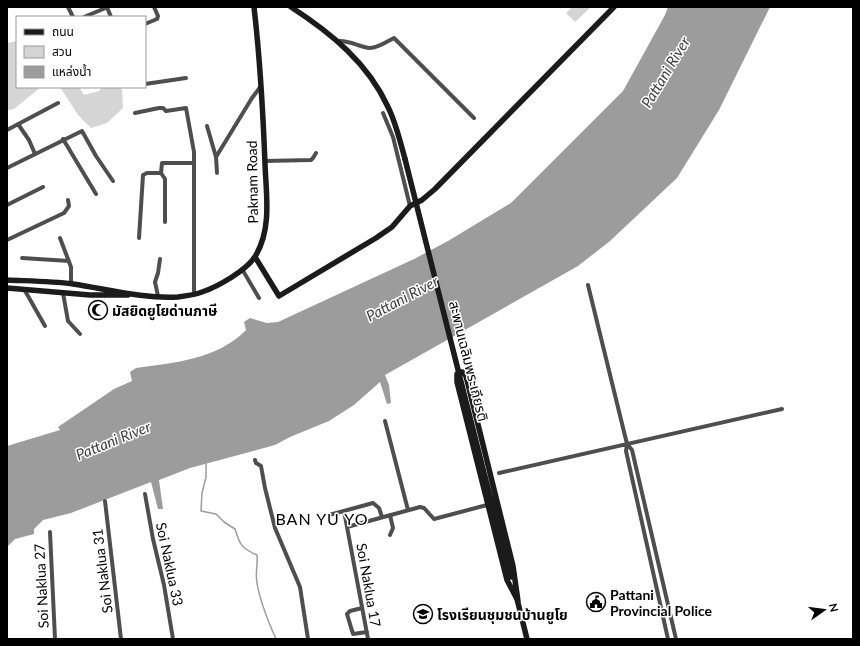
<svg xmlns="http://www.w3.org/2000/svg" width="860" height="646" viewBox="0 0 860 646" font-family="Lato,'Noto Sans Thai',sans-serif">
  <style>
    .green { fill: #d5d5d5 }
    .water { fill: #9c9c9c }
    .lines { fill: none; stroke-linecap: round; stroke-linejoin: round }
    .stream { stroke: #9c9c9c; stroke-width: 1.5 }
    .street { stroke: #4e4e4e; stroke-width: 4 }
    .secondary { stroke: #1b1b1b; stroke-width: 5.5 }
    .secondary-bridge { stroke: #1b1b1b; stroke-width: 5.5 }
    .labels { text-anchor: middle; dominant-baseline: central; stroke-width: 3; stroke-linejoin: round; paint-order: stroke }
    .street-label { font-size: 14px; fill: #000; stroke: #fff }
    .poi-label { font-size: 14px; font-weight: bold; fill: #000; stroke: #fff; text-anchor: start }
    .water-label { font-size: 15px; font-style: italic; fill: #3d3d3d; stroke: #fff }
    .quarter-label { font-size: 16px; letter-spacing: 1px; fill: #000; stroke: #fff }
  </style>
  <rect width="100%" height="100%" fill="#fff"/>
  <path class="green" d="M 572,7 L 591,7 L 575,22 L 566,13 Z
    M 17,41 L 17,87 L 41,87 L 14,109 L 8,110 L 7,43 Z
    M 60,87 L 79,87 L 84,95 L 99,91 L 102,87 L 120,87 L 122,90 L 123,108 L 107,123 L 91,128 L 78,115 Z"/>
  <path class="water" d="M 668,7 L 770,7 L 719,110 L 677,178 L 610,241 L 578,266 L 385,375 L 389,385 L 391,403 L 387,404 L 380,382 L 354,405 L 329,421 L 290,437 L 275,445 L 190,468 L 159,480 L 163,509 L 158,509 L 151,482 L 71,513 L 43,520 L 34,529 L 34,534 L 15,539 L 7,547 L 7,446 L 60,430 L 58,427 L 114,389 L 132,381 L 130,372 L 136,368 C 174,363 218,359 246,330 L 244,322 L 250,318 L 267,323 L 278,322 L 414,259 L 448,241 L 511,203 L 623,91 L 665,15 Z"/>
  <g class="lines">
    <path class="stream" d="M 206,464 L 206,477 L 202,493 L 201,511 L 216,514 L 224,522 L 235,529 C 240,545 241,548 257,555 C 258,565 255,573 257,583 C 260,602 268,621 276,639"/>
    <path class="street" d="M 68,7 L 73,17
      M 107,7 L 111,17
      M 84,17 L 108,7
      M 145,24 L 157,19 L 158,16 L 154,7
      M 338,41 C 350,40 359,47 370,48 C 378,48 388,41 394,38 L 474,118
      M 145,84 L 186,78
      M 135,113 L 159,108 L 163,108 L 166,111 L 186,108 L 194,152 L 194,295
      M 383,113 L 393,137 L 410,206
      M 18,124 L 29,140 L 35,154
      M 207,126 L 216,157
      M 7,130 L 58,103
      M 63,139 L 96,194
      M 265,161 L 311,160 L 313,158 L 316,153
      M 7,168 L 82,131 L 96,156 L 113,181
      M 161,173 L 165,179 L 165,222
      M 217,173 L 216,157 L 252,98 L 261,86
      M 7,205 L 43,187
      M 60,238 L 71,267 L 71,284
      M 139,238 L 143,175 L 147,173 L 161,173 L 162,163 L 193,163
      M 7,240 L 64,213 L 69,206 L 68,200
      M 22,258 L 69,261
      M 242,269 L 259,298
      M 588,285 L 627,444 L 626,451 L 668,639
      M 24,289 L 45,326
      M 63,293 L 68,321 L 80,334
      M 158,296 L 155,282 L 158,273 L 160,259
      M 385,421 L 408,510
      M 627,444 L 632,450 L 676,639
      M 255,460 L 256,463 L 261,466 L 265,488 L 275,528 L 300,587 L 308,639
      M 499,473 L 782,409
      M 145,494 L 153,539 L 164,585 L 173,639
      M 105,501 L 121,639
      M 344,511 L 368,639
      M 329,515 L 373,503 L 379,508 L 382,517
      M 347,527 L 420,507 L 424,508 L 434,519 L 487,505
      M 50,532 L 55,639
      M 390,535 L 393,528 L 390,515
      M 362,608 L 350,611 L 347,614 L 353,634 L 367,632"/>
    <path class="secondary" d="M 291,7 C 331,33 368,63 388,107 C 396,123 400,141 405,159
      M 255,257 L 279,296 L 376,238 L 392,227 L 410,206 L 422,200 L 435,189 L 614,7
      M 7,280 C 29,281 51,281 73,284 C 107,289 143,299 178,297 C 186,296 194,295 202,292 C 217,287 248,270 256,255 C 272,228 266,193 265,164 C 263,111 260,59 254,7
      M 7,288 L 90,295 L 128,295
      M 461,372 L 463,372 L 466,376 L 513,566 L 518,601 L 507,580 L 457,382 L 457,374 Z
      M 485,477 L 511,577
      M 517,599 L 527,639"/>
    <path class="secondary-bridge" d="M 405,159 L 485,477"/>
  </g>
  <defs>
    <symbol id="mosque-ring" viewBox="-11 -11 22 22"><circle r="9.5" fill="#fff" stroke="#000" stroke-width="1.5"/><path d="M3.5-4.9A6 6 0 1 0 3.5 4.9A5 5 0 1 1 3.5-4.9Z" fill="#000"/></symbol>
    <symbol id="civic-ring" viewBox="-11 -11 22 22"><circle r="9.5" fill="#fff" stroke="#000" stroke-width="1.5"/><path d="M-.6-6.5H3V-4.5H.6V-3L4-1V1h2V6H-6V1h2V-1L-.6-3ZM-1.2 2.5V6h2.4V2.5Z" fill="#000"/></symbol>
    <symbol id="school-ring" viewBox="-11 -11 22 22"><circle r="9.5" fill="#fff" stroke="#000" stroke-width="1.5"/><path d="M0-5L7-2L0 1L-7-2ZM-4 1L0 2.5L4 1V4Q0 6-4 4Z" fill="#000"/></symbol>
  </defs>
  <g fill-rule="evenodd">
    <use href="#mosque-ring" x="87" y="299" width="22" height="22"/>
    <use href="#civic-ring" x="585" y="591" width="22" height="22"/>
    <use href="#school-ring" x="412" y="603" width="22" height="22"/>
  </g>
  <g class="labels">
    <g class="street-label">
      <text transform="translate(252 182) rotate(-91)">Paknam Road</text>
      <text transform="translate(469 361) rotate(76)">สะพานเฉลิมพระเกียรติ</text>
      <text transform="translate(170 564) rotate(78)">Soi Naklua 33</text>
      <text transform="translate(102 571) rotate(-97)">Soi Naklua 31</text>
      <text transform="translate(369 585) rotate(80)">Soi Naklua 17</text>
      <text transform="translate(41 586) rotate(-93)">Soi Naklua 27</text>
    </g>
    <g class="poi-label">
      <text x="112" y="310">มัสยิดยูโยด่านภาษี</text>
      <text x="610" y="594">Pattani<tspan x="610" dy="16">Provincial Police</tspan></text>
      <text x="437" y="614">โรงเรียนชุมชนบ้านยูโย</text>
    </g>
    <g class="water-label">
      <text transform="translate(665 72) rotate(-59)">Pattani River</text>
      <text transform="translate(402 298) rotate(-28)">Pattani River</text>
      <text transform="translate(113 440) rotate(-22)">Pattani River</text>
    </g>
    <g class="quarter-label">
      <text x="322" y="518">BAN YU YO</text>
    </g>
  </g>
  <rect width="860" height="646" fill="none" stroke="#000000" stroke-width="16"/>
  <rect x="16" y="16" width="130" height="72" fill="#ffffff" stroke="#999999"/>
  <rect x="24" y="29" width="20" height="6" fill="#1b1b1b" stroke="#999999"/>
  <text x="52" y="36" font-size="12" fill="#000000">ถนน</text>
  <rect x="24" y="46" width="20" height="12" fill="#d5d5d5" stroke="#999999"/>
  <text x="52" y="56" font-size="12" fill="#000000">สวน</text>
  <rect x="24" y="66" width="20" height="12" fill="#9c9c9c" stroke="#999999"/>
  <text x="52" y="76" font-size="12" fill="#000000">แหล่งน้ำ</text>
  <g transform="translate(824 610) rotate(76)" stroke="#ffffff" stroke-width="3" paint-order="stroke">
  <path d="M0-3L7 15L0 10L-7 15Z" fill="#000000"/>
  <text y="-6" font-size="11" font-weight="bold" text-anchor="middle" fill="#000000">N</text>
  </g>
</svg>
